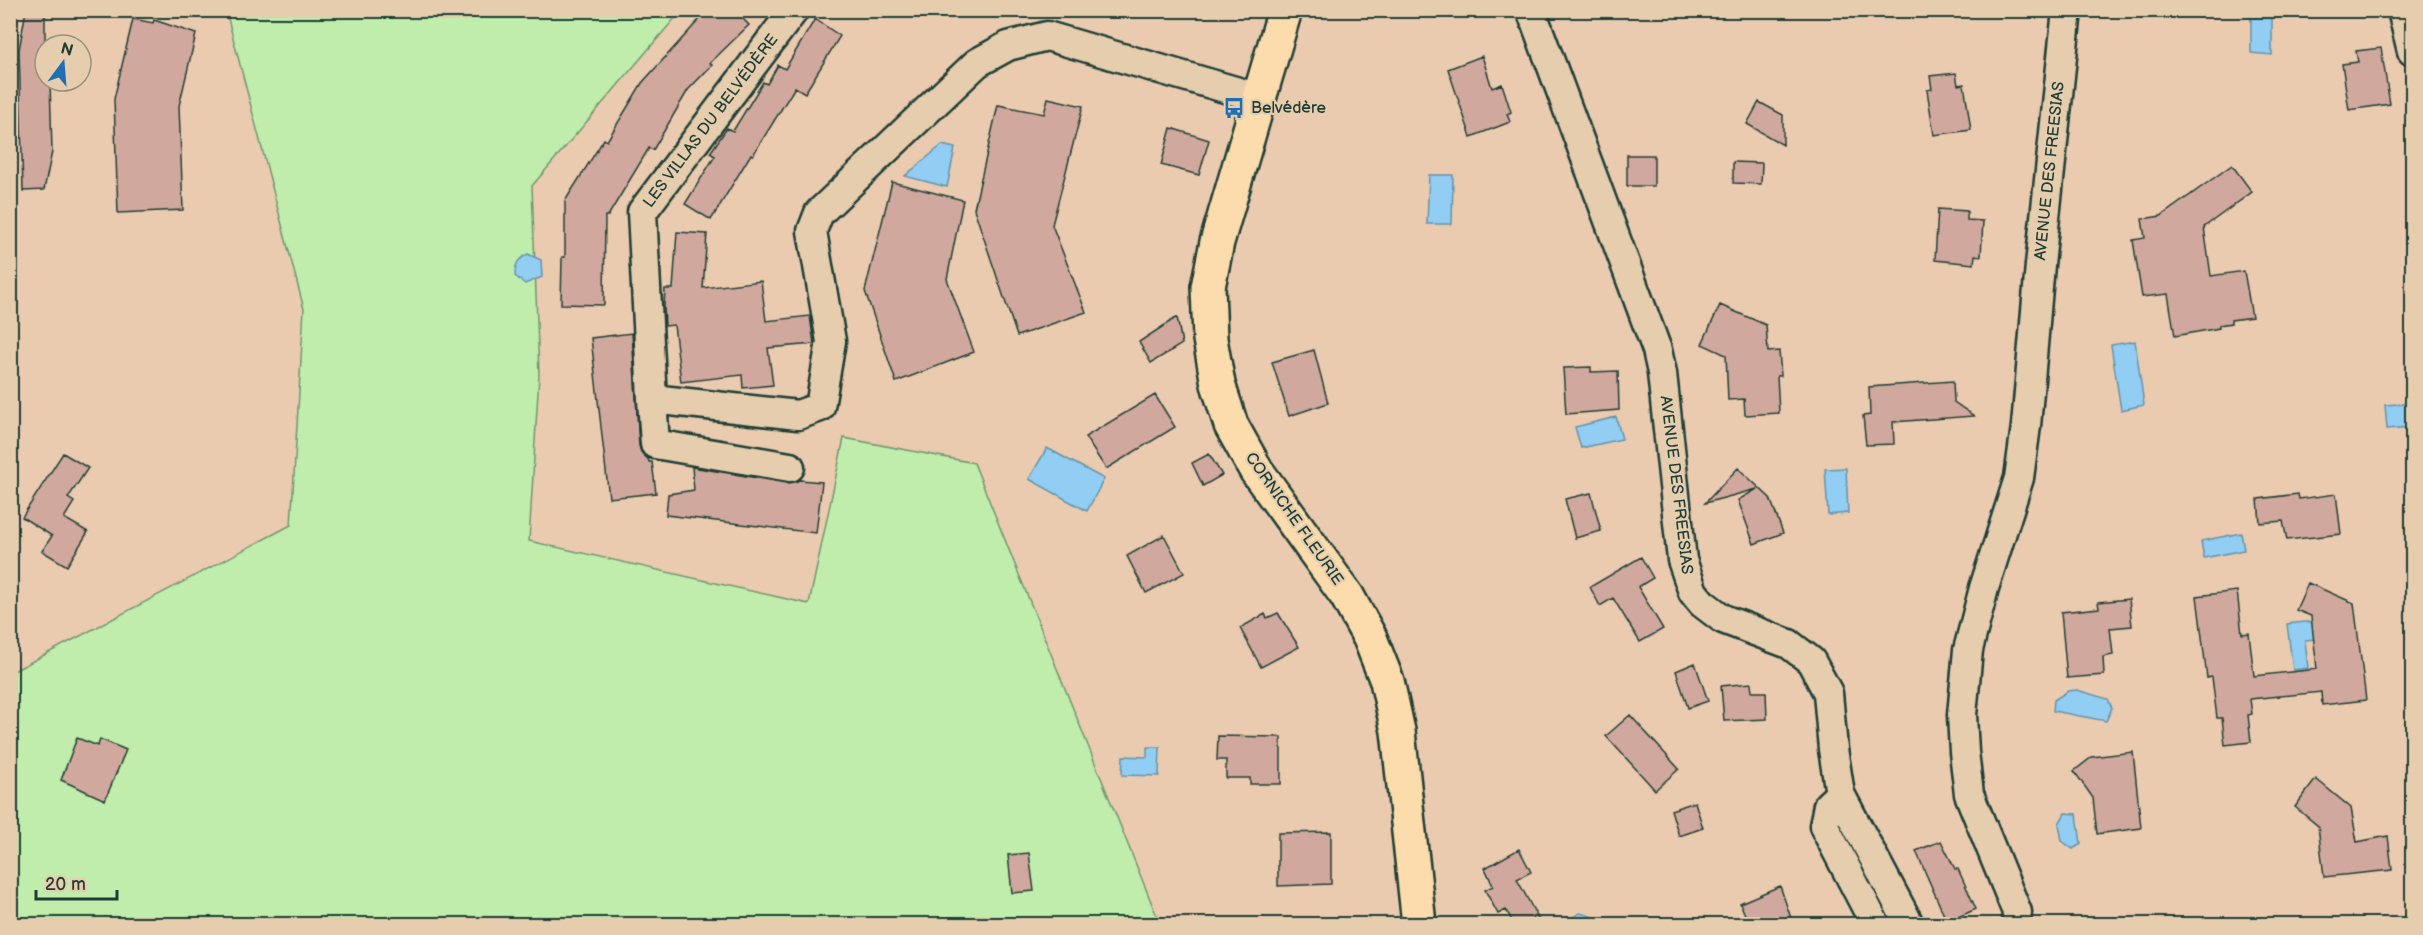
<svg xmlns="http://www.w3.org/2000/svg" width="2423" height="935" viewBox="0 0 2423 935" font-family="'Balsamiq Sans',sans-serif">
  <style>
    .green { fill: #c0edab; stroke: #709570; stroke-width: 1.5 }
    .water { fill: #92cdf3; stroke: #6493a7; stroke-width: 1.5 }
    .building { fill: #d1a89e; stroke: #1f3d34; stroke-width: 1.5 }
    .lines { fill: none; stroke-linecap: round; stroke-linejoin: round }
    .minor-casing { stroke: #1f3d34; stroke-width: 33 }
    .major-casing { stroke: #1f3d34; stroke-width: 38 }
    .minor { stroke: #e6cdae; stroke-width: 28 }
    .major { stroke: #fcdcac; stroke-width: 33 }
    .labels { text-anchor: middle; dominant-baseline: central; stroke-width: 4.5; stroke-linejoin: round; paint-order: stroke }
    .poi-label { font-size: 16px; fill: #1f3d34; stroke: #e6cdae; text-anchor: start }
    .street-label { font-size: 16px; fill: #1f3d34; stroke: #e6cdae }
  </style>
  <rect width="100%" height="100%" fill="#ebcbb0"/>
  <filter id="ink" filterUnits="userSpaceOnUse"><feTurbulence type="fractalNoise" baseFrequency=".0167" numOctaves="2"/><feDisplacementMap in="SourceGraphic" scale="12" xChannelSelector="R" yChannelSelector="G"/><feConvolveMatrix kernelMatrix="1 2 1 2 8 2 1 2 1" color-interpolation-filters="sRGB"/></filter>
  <g filter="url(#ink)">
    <path class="green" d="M 226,11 L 681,11 L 532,186 L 539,375 L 529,541 L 809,604 L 844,438 L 974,463 L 1160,924 L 44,924 L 11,916 L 10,673 L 291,525 L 304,309 Z"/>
    <path class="water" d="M 2251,13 L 2272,13 L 2272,55 L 2251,53 Z
      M 942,145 L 955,148 L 947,187 L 905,176 Z
      M 1429,175 L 1453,175 L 1452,224 L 1427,224 Z
      M 528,254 L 541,260 L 542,277 L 525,284 L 515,276 C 515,264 517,260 528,254 Z
      M 2135,341 L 2144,405 L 2121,410 L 2111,345 Z
      M 2412,403 L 2412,427 L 2387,429 L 2385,405 Z
      M 1616,417 L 1622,439 L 1581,448 L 1575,427 Z
      M 1047,448 L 1104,479 L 1087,511 L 1029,479 Z
      M 1846,468 L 1848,513 L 1828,515 L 1825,469 Z
      M 2241,533 L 2244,550 L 2204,558 L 2201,541 Z
      M 2314,621 L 2316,639 L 2305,640 L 2308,668 L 2293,670 L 2287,624 Z
      M 2077,690 L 2108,699 L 2112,708 L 2106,721 L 2053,711 L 2054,700 L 2068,691 Z
      M 1147,747 L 1160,747 L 1159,776 L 1122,775 L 1123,756 L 1147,757 Z
      M 2065,813 L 2077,814 L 2081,844 L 2073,849 L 2062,841 L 2059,824 Z
      M 1580,913 L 1591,916 L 1593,924 L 1561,924 Z"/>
    <path class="building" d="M 26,10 L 45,10 L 45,81 L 50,81 L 52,152 L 44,190 L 23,191 L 19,50 Z
      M 708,10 L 734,10 L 749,25 L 710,63 L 712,65 L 688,90 L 653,150 L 649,148 L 608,216 L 605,216 L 604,305 L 561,304 L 562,257 L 565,257 L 565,201 L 604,139 L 607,141 L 642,83 Z
      M 133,19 L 153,23 L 154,20 L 196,34 L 179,106 L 183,210 L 118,213 L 114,99 Z
      M 815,19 L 840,36 L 805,93 L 795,87 L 753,155 L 751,154 L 711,220 L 685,204 L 715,156 L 710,153 L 727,128 L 733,131 L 763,82 L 767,84 L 778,65 L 785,69 Z
      M 2381,48 L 2390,104 L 2349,110 L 2342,64 L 2358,62 L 2356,51 Z
      M 1482,56 L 1492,88 L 1502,84 L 1511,112 L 1507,114 L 1510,122 L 1471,137 L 1448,69 Z
      M 1956,73 L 1958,85 L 1964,84 L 1971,130 L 1934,135 L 1927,90 L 1932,89 L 1930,76 Z
      M 1048,98 L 1083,106 L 1052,225 L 1086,312 L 1017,336 L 974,209 L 998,105 L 1044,114 Z
      M 1759,102 L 1783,115 L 1783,145 L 1747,124 Z
      M 1171,128 L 1209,140 L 1199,175 L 1161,165 Z
      M 1627,155 L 1654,155 L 1654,186 L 1627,186 Z
      M 1733,162 L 1762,163 L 1761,184 L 1733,183 Z
      M 2232,165 L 2252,192 L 2204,227 L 2211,276 L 2244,271 L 2252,317 L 2231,320 L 2231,323 L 2219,325 L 2219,328 L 2175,336 L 2168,294 L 2142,297 L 2133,240 L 2145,238 L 2142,219 L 2161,216 Z
      M 892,182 L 963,200 L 947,279 L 974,352 L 896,382 L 865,291 Z
      M 1938,209 L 1967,211 L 1967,220 L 1983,221 L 1981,256 L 1975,255 L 1974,264 L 1935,260 Z
      M 677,232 L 707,234 L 703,288 L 761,281 L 766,321 L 810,316 L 814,344 L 768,348 L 773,385 L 743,388 L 742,375 L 681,382 L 674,325 L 665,326 L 664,306 L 665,289 L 673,289 Z
      M 1720,305 L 1766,325 L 1768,352 L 1779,351 L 1781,376 L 1777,376 L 1779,413 L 1745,415 L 1744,399 L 1728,400 L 1726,355 L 1702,344 Z
      M 1177,317 L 1182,344 L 1151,363 L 1139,342 Z
      M 632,333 L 639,445 L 641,452 L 648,459 L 649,462 L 652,462 L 656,493 L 609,498 L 591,338 Z
      M 1314,350 L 1328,403 L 1289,416 L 1272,362 Z
      M 1591,367 L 1591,372 L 1618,371 L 1619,410 L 1566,414 L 1563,368 Z
      M 1953,381 L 1954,402 L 1974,416 L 1893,422 L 1894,444 L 1866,445 L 1863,416 L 1870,415 L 1869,387 Z
      M 1155,395 L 1175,427 L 1106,469 L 1085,437 Z
      M 63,453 L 88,468 L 68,498 L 74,502 L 64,518 L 88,532 L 67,566 L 42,551 L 52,536 L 22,517 Z
      M 1209,454 L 1222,475 L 1203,486 L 1192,463 Z
      M 692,467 L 787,483 L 800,480 L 822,482 L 816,533 L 666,515 L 668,494 L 694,490 Z
      M 1738,468 L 1770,498 L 1783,533 L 1754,544 L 1738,500 L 1757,489 L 1705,503 Z
      M 1591,493 L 1601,531 L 1575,538 L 1565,499 Z
      M 2298,494 L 2299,499 L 2336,494 L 2341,534 L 2287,540 L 2283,521 L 2260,523 L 2258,499 Z
      M 1164,535 L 1184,573 L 1146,593 L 1127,556 Z
      M 1641,557 L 1653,578 L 1638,587 L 1663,629 L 1640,642 L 1613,598 L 1600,606 L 1590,587 Z
      M 2308,583 L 2354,603 L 2366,700 L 2322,705 L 2321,692 L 2250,699 L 2252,714 L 2248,715 L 2251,742 L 2225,745 L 2222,718 L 2217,718 L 2212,677 L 2207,678 L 2197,596 L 2237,591 L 2242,634 L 2249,633 L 2254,676 L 2317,669 L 2311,616 L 2296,610 Z
      M 2129,599 L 2132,626 L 2110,628 L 2113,655 L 2103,657 L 2104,675 L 2067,678 L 2061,612 L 2099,608 L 2098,602 Z
      M 1278,613 L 1299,647 L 1261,667 L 1240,628 L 1265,614 L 1267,618 Z
      M 1695,663 L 1708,701 L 1688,708 L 1676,671 Z
      M 1751,683 L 1752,692 L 1766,692 L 1767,719 L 1724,721 L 1721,686 Z
      M 1630,715 L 1679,769 L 1655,790 L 1606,736 Z
      M 1218,736 L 1281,737 L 1281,784 L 1250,784 L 1250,778 L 1226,778 L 1226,760 L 1217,760 Z
      M 77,738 L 98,746 L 100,739 L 126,750 L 105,800 L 61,780 Z
      M 2133,752 L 2141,828 L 2097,834 L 2093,798 L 2074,771 L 2092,757 Z
      M 2316,779 L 2351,808 L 2357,842 L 2388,836 L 2392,870 L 2324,877 L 2318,826 L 2295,807 Z
      M 1695,802 L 1703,828 L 1679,836 L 1671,810 Z
      M 1331,832 L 1331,884 L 1278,886 L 1278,833 Z
      M 1941,841 L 1955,869 L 1958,869 L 1976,909 L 1947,922 L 1916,851 Z
      M 1519,849 L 1531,872 L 1517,879 L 1541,924 L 1514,924 L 1506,910 L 1498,914 L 1485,890 L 1493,886 L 1485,868 Z
      M 1029,853 L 1034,891 L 1012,893 L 1008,855 Z
      M 1780,886 L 1793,924 L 1749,924 L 1740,903 Z"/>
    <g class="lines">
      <defs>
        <path id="minor" d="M 794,10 L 642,212 L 652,399 L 798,415 L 820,407 L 831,341 L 812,231 L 819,213 L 977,63 L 1008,46 L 1047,36 L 1259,98
          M 1531,10 L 1657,350 L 1662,373 L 1682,560 L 1693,592 L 1702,603 L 1723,619 L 1789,644 L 1811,661 L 1828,693 L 1833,749 L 1840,794 L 1909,924
          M 2402,10 L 2412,51
          M 652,399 L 655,444 L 790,467
          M 1840,794 L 1828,805 L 1824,826 L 1875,924
          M 2016,924 L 2017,912 L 1969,794 L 1964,752 L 1962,715 L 1968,650 L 1984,588 L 2019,478 L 2026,426 L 2040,265 L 2067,10"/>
        <path id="major" d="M 1285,10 L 1217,242 L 1208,287 L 1210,339 L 1218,384 L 1231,425 L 1256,470 L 1347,596 L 1370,638 L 1387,681 L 1398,731 L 1419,924"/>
      </defs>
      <use href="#minor" class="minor-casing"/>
      <use href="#major" class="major-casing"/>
      <use href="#minor" class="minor"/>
      <use href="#major" class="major"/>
    </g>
  </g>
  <defs>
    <symbol id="bus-bare" viewBox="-9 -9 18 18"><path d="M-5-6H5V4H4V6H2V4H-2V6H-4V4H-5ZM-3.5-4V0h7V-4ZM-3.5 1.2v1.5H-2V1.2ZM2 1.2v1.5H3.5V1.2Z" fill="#1f6fb2" stroke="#e6cdae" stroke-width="2.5" paint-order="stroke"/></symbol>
  </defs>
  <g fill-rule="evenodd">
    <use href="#bus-bare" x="1219" y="93" width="30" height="30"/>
  </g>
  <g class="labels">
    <g class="poi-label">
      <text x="1251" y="108">Belvédère</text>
    </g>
    <g class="street-label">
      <text transform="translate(711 121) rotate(-53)">LES VILLAS DU BELVÉDÈRE</text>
      <text transform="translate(2050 171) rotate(-84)">AVENUE DES FREESIAS</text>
      <text transform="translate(1676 485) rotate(83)">AVENUE DES FREESIAS</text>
      <text transform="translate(1294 519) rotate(55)">CORNICHE FLEURIE</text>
    </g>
  </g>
  <rect width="2423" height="935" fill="none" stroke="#e6cdae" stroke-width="36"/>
  <rect x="18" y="18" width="2387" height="899" fill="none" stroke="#1f3d34" stroke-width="2" filter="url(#ink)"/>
  <g transform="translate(63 63) rotate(16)"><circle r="28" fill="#e6cdae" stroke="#96937d" stroke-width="1.5"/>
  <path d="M0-4.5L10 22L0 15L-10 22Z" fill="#1f6fb2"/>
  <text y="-9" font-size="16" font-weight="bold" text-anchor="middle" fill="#1f3d34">N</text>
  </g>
  <path d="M36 890v9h81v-9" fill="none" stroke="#1f3d34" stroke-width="3"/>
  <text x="45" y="890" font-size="18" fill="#1f3d34" stroke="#e6cdae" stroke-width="4.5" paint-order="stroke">20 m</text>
</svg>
